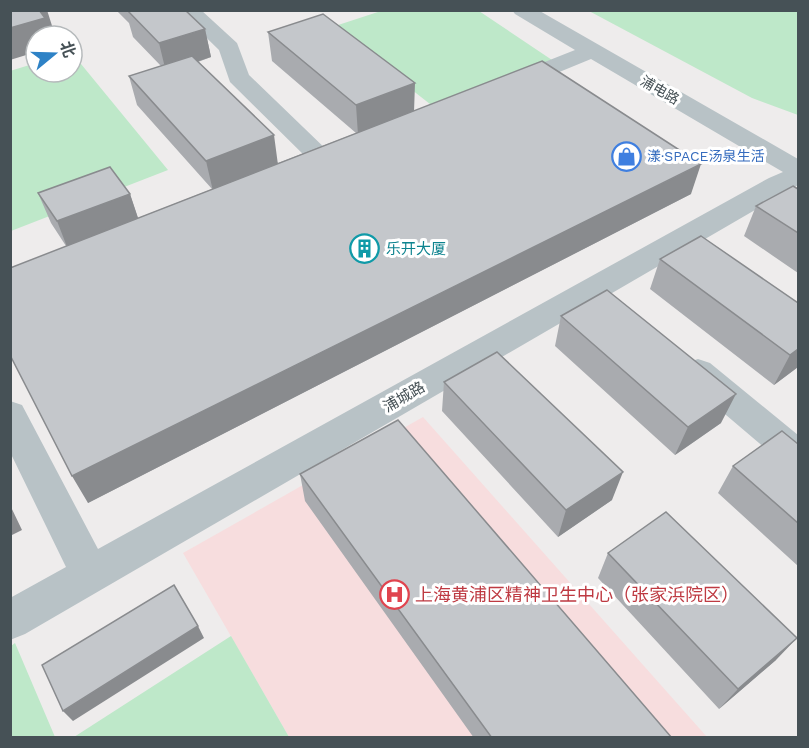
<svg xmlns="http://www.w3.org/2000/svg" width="809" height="748" viewBox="0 0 809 748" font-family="'Work Sans','Noto Sans SC',sans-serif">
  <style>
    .medical { fill: #f7ddde }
    .green { fill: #bee8c9 }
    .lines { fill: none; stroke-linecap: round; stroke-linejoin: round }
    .minor { fill: #b8c2c6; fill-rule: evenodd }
    .wall { fill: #a9abaf }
    .shaded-wall { fill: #898b8e }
    .building { fill: #c4c7cb; stroke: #898b8e; stroke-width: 1.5 }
    .labels { text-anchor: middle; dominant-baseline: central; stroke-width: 6; stroke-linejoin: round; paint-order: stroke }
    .far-street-label { font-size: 14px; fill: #465156; stroke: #fff }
    .far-shop-label { font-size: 14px; fill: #366cbe; stroke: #fff; text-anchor: start }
    .culture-label { font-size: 15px; fill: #0d838f; stroke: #fff; text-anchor: start }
    .street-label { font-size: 15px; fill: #465156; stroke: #fff }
    .near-health-label { font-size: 18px; fill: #be3a42; stroke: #fff; text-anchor: start }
  </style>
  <rect width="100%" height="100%" fill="#eeecec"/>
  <path class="medical" d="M 423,417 L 707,737 L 289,737 L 183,553 Z"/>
  <path class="green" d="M 381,11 L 479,11 L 552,60 L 435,108 L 332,27 Z
    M 589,11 L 798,11 L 798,115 L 752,98 Z
    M 72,53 L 168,170 L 11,231 L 10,71 L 36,63 L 36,72 L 72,72 Z
    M 231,636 L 289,737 L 74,737 Z
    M 15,643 L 55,737 L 11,737 L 11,646 Z"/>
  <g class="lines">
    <path class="minor" d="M 178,10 L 201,10 L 237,43 L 249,75 L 331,154 L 335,159 L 331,164 L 322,167 L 313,164 L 230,82 L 219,50 Z
      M 512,10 L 538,10 L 798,159 L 798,185 L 25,634 L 10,640 L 10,598 L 66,567 L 10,452 L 10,401 L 22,405 L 98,549 L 769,178 L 783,172 L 591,59 L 518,89 L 510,91 L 502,89 L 498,84 L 502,79 L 575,50 L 515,14 Z
      M 698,359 L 710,363 L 798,435 L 798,470 L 785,465 L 686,381 L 682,372 L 686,363 Z"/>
  </g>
  <path class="wall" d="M 116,10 L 185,10 L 205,29 L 211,57 L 198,62 L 278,163 L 356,133 L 272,61 L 268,32 L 414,110 L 691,194 L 88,503 L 66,246 L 51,223 L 38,193 L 130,194 L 138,218 L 212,189 L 137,105 L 129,76 L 161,66 L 133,37 L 129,23 Z
    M 798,189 L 798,273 L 744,236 L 756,206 Z
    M 660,259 L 798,303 L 798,367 L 774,385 L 650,289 Z
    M 561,316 L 721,423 L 675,455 L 555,346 Z
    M 444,382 L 612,500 L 558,537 L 442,411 Z
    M 798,444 L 798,566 L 718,493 L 733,466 Z
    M 300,474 L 672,738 L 474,738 L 305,501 Z
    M 608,553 L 776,660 L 719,709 L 598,578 Z"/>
  <path class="shaded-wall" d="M 37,10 L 47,10 L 54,32 L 50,33 L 52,36 L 36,36 L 36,52 L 10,60 L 10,28 Z
    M 205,29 L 211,57 L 166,72 L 159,43 Z
    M 415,83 L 414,112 L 358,135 L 356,105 Z
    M 274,135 L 278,165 L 213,191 L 206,161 Z
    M 701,164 L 691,194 L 88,503 L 72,476 Z
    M 130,194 L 140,224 L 69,252 L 57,221 Z
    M 798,349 L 798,367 L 774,385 L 790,355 Z
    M 736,394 L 721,423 L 675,455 L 688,427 Z
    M 623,472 L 612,500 L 558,537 L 566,510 Z
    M 10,505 L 22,530 L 10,536 Z
    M 198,626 L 204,638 L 73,721 L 63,711 Z
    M 797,638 L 776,660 L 719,709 L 738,689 Z"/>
  <path class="building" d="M 10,10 L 39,10 L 45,18 L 10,28 Z
    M 127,10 L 185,10 L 205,29 L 159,43 Z
    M 323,14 L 415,83 L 356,105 L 268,32 Z
    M 192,56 L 274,135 L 206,161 L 129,76 Z
    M 542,61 L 701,164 L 72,476 L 10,355 L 10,268 Z
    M 110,167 L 130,194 L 57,221 L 38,193 Z
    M 793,186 L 798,189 L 798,233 L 756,206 Z
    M 701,236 L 798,303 L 798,349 L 790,355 L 660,259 Z
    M 607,290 L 736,394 L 688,427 L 561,316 Z
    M 497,352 L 623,472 L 566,510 L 444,382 Z
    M 398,420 L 672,738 L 492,738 L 300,474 Z
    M 782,431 L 798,444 L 798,523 L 733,466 Z
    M 666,512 L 797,638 L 738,689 L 608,553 Z
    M 174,585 L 198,626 L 63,711 L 42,665 Z"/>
  <defs>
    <symbol id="shop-ring" viewBox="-11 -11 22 22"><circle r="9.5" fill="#fff" stroke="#3f7fe0" stroke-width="1.5"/><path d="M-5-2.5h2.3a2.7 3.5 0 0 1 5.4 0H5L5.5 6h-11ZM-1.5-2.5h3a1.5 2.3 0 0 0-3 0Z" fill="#3f7fe0"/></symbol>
    <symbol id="building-ring" viewBox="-11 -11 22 22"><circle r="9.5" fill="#fff" stroke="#0f9aa8" stroke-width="1.5"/><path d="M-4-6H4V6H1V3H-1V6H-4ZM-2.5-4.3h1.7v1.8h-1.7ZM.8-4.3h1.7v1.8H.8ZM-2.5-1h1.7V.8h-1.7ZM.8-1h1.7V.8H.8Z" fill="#0f9aa8"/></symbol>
    <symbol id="hospital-ring" viewBox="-11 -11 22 22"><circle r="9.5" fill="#fff" stroke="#e0444e" stroke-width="1.5"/><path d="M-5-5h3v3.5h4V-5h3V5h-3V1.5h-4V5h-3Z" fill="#e0444e"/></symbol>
  </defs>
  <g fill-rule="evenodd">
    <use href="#shop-ring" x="610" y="140" width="33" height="33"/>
    <use href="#building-ring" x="348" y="232" width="33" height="33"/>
    <use href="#hospital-ring" x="378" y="578" width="33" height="33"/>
  </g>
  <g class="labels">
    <g class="far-street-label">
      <text transform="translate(660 90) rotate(30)">浦电路</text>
    </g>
    <g class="far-shop-label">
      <text x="647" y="156">漾·SPACE汤泉生活</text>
    </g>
    <g class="culture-label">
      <text x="386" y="249">乐开大厦</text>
    </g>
    <g class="street-label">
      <text transform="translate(404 397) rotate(-30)">浦城路</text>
    </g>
    <g class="near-health-label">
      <text x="415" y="594">上海黄浦区精神卫生中心（张家浜院区）</text>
    </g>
  </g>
  <rect width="809" height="748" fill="none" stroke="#465156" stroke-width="24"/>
  <g transform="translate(54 54) rotate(71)"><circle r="28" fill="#ffffff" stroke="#b5b9bb" stroke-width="1.5"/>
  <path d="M0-4.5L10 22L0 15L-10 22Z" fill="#2e82c6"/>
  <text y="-9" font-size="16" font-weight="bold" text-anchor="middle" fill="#465156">北</text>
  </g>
</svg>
